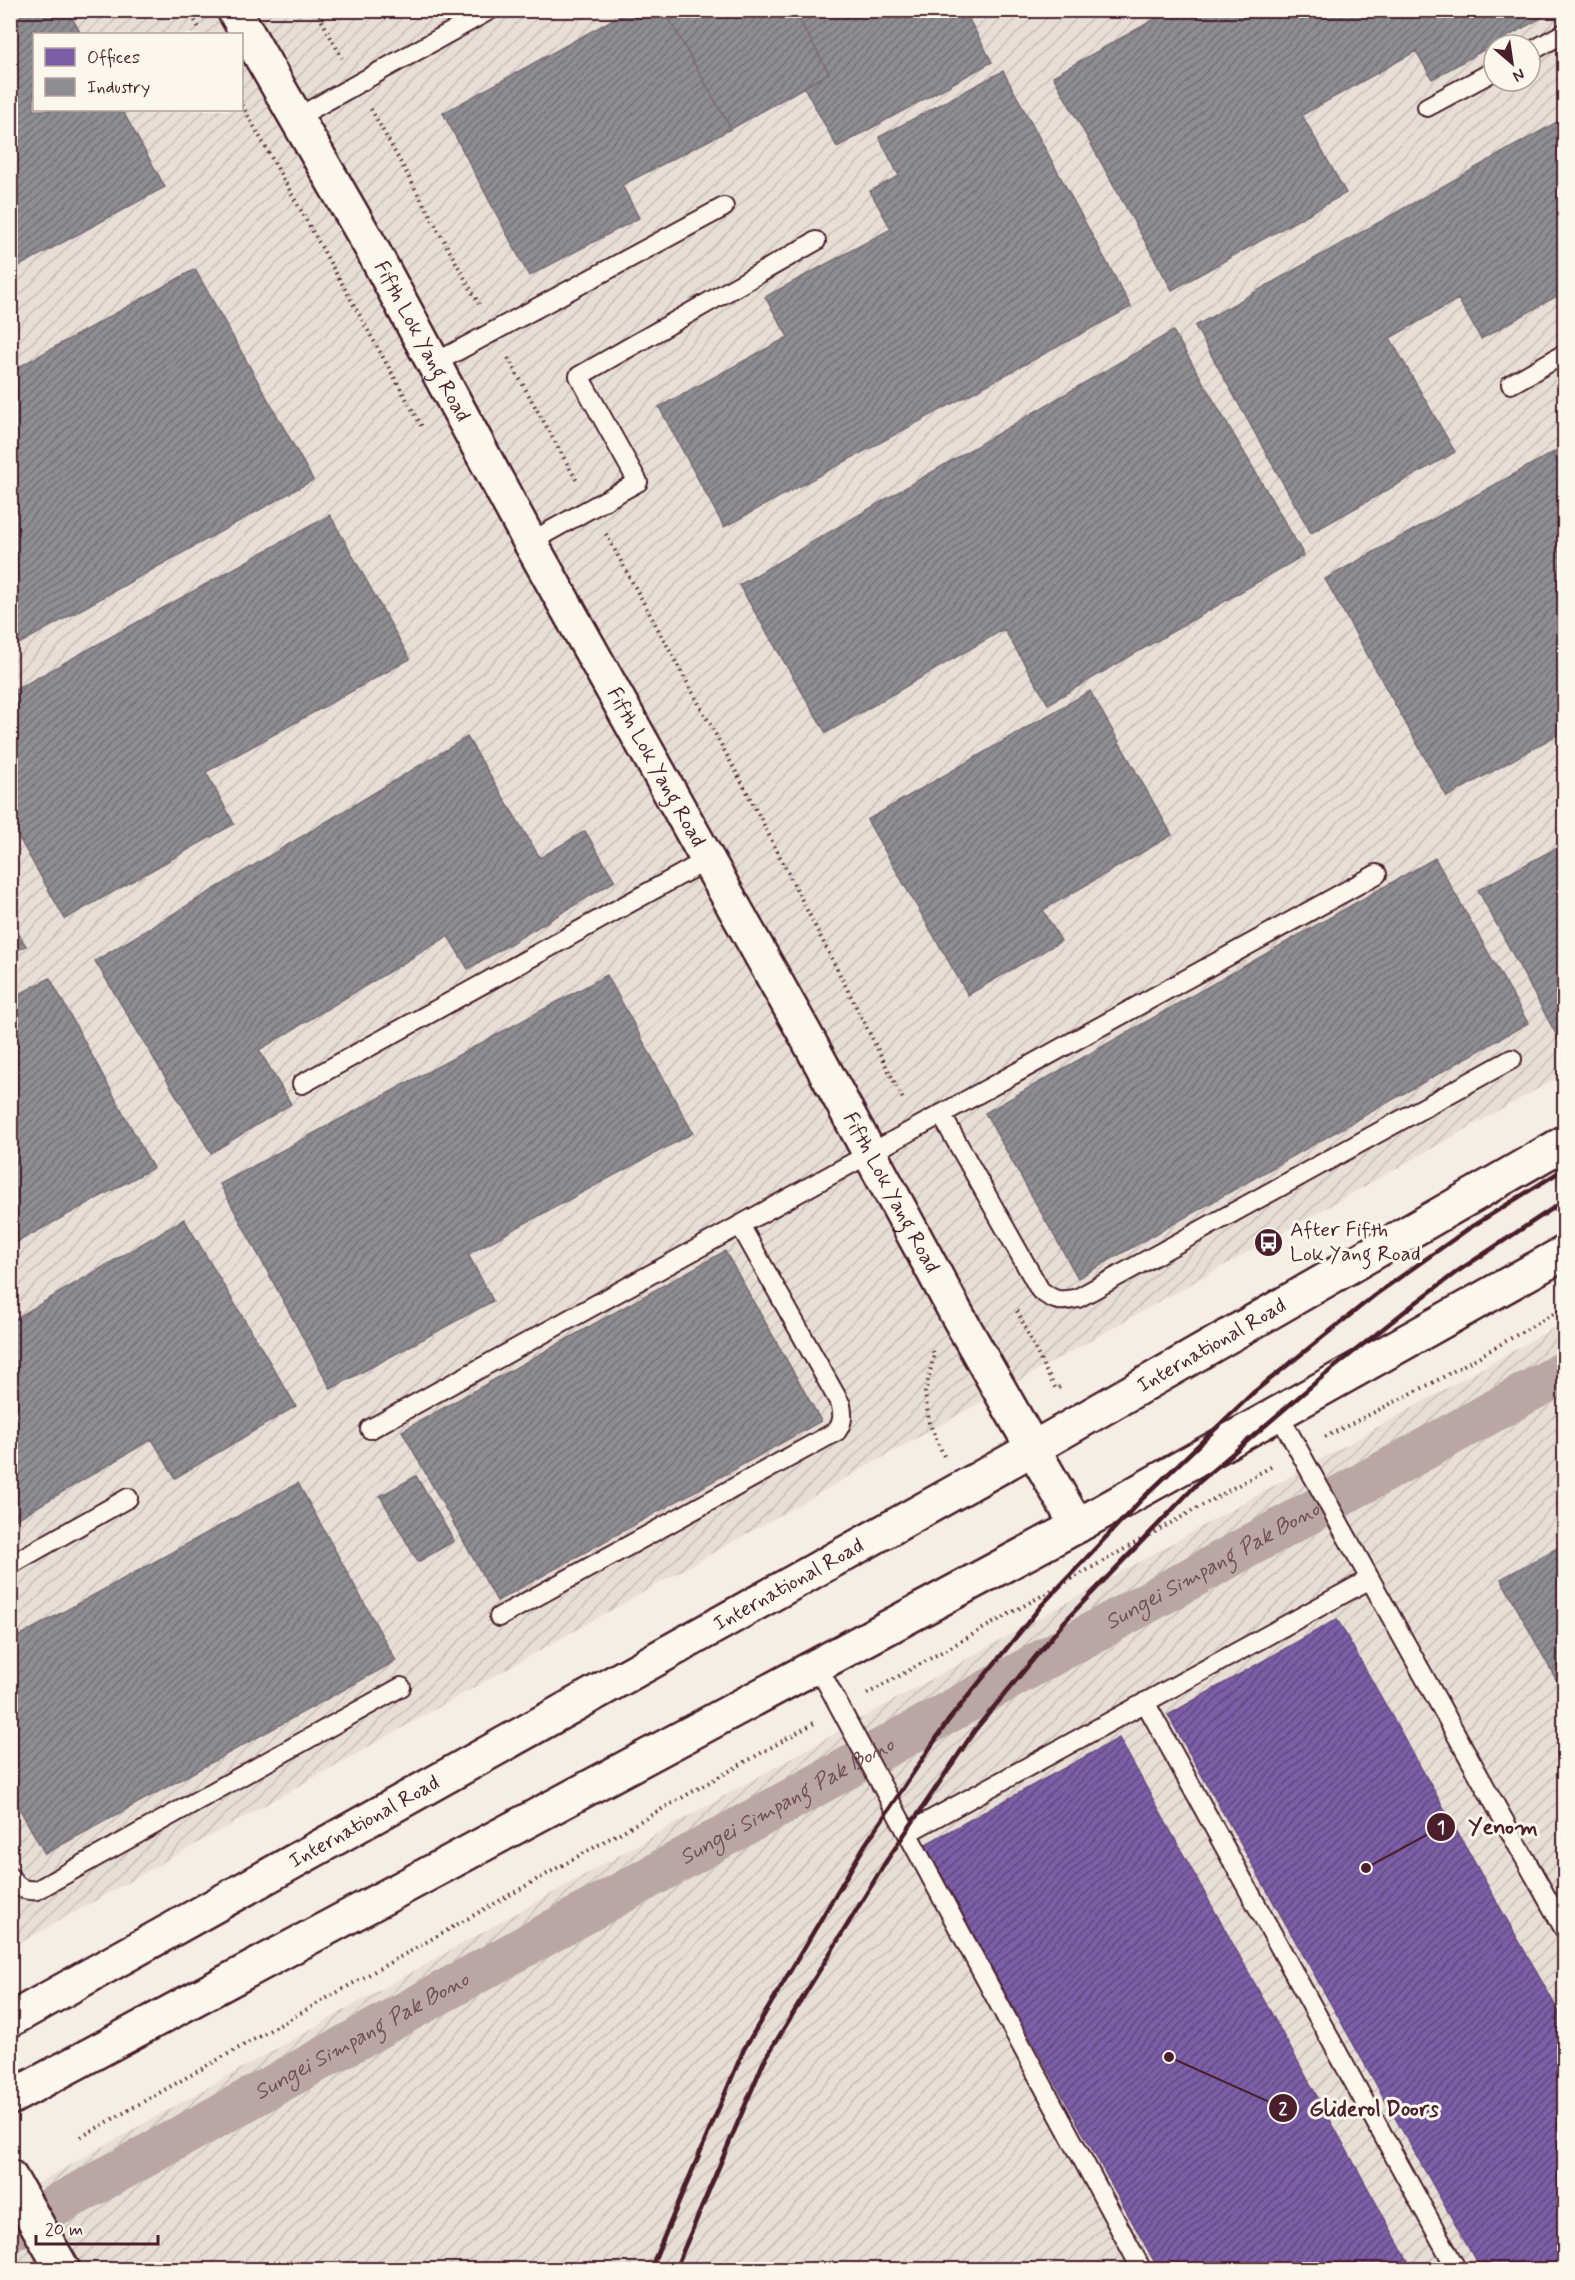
<svg xmlns="http://www.w3.org/2000/svg" width="1575" height="2280" viewBox="0 0 1575 2280" font-family="Mynerve,sans-serif">
  <style>
    .industrial { fill: url(#industrial-furrows); fill-rule: evenodd }
    .offices { fill: url(#offices-hatch); stroke: #6c4b82; stroke-width: 1.5 }
    .industry { fill: url(#industry-hatch); stroke: #796c73; stroke-width: 1.5 }
    .lines { fill: none; stroke-linecap: round; stroke-linejoin: round }
    .canal { stroke: #baa7a5; stroke-width: 42 }
    .lane-casing { stroke: #4a1f2b; stroke-width: 22 }
    .street-casing { stroke: #4a1f2b; stroke-width: 38 }
    .secondary-casing { stroke: #4a1f2b; stroke-width: 38 }
    .path { stroke: #4a1f2b; stroke-width: 4; stroke-dasharray: 1.5 4.5; stroke-linecap: butt }
    .lane { stroke: #fbf7ec; stroke-width: 18 }
    .street { stroke: #fbf7ec; stroke-width: 33 }
    .secondary { stroke: #fbf7ec; stroke-width: 33 }
    .rail { stroke: #4a1f2b; stroke-width: 4.5 }
    .labels { text-anchor: middle; dominant-baseline: central; stroke-width: 6; stroke-linejoin: round; paint-order: stroke }
    .street-label { font-size: 21px; fill: #4a1f2b; stroke: #fbf7ec }
    .poi-label { font-size: 21px; fill: #4a1f2b; stroke: #fbf7ec; text-anchor: start }
    .water-label { font-size: 22px; font-style: italic; fill: #714f56; stroke: #fbf7ec }
    .leader { fill: none; stroke: #4a1f2b; stroke-width: 2 }
    .callout-dot { fill: #4a1f2b; stroke: #fbf7ec; stroke-width: 2 }
    .mark-label { font-size: 18px; text-anchor: middle; font-weight: bold; fill: #fff }
    .callout-label { font-size: 22px; text-anchor: middle; font-weight: bold; fill: #4a1f2b; stroke: #fbf7ec; stroke-width: 6; stroke-linejoin: round; paint-order: stroke }
  </style>
  <defs>
    <pattern id="industrial-furrows" width="10" height="10" patternUnits="userSpaceOnUse" patternTransform="scale(1.5)"><rect width="10" height="10" fill="#e7dfd6"/><path d="M-1 1l2-2M0 10L10 0M9 11l2-2" fill="none" stroke="#c8bfb8"/></pattern>
    <pattern id="offices-hatch" width="6" height="6" patternUnits="userSpaceOnUse" patternTransform="scale(1.5)"><rect width="6" height="6" fill="#7b5ea7"/><path d="M-1 1l2-2M0 6l6-6M5 7l2-2" fill="none" stroke="#624980"/></pattern>
    <pattern id="industry-hatch" width="6" height="6" patternUnits="userSpaceOnUse" patternTransform="scale(1.5)"><rect width="6" height="6" fill="#8d8d92"/><path d="M-1 1l2-2M0 6l6-6M5 7l2-2" fill="none" stroke="#757377"/></pattern>
  </defs>
  <rect width="100%" height="100%" fill="#f4eee4"/>
  <filter id="ink" filterUnits="userSpaceOnUse"><feTurbulence type="fractalNoise" baseFrequency=".0167" numOctaves="2"/><feDisplacementMap in="SourceGraphic" scale="12" xChannelSelector="R" yChannelSelector="G"/><feConvolveMatrix kernelMatrix="1 2 1 2 8 2 1 2 1" color-interpolation-filters="sRGB"/></filter>
  <g filter="url(#ink)">
    <path class="industrial" d="M 11,11 L 1564,11 L 1564,1074 L 11,1948 ZM 34,34 L 242,34 L 242,110 L 34,110 ZM 1494,45 L 1530,45 L 1530,81 L 1494,81 Z
      M 1564,1322 L 1564,2269 L 11,2270 L 10,2199 Z"/>
    <path class="offices" d="M 1337,1619 L 1564,2021 L 1564,2270 L 1481,2270 L 1168,1715 Z
      M 1119,1738 L 1413,2270 L 1159,2270 L 924,1845 Z"/>
    <path class="industry" d="M 10,10 L 68,10 L 81,34 L 34,34 L 34,110 L 122,110 L 165,187 L 10,271 Z
      M 630,10 L 664,10 L 731,129 L 622,185 L 639,218 L 529,276 L 443,113 Z
      M 664,10 L 794,10 L 829,73 L 731,129 Z
      M 794,10 L 964,10 L 992,62 L 837,147 L 804,87 L 829,73 Z
      M 1171,10 L 1555,10 L 1432,79 L 1416,51 L 1302,115 L 1346,193 L 1172,290 L 1053,76 Z
      M 1003,71 L 1131,307 L 724,527 L 659,407 L 788,337 L 765,297 L 891,229 L 870,191 L 899,176 L 879,137 Z
      M 1564,118 L 1564,292 L 1481,339 L 1458,299 L 1390,338 L 1455,452 L 1311,533 L 1195,326 Z
      M 195,269 L 313,480 L 10,649 L 10,372 Z
      M 1173,331 L 1304,555 L 1048,704 L 1004,629 L 826,733 L 739,585 Z
      M 1564,446 L 1564,474 L 1552,453 Z
      M 1552,453 L 1564,474 L 1564,731 L 1447,797 L 1325,579 Z
      M 330,515 L 410,659 L 206,772 L 234,824 L 65,919 L 10,822 L 10,693 Z
      M 1090,691 L 1172,835 L 1043,910 L 1061,941 L 968,995 L 867,820 Z
      M 467,737 L 540,858 L 585,831 L 615,881 L 468,969 L 448,936 L 259,1050 L 291,1104 L 211,1153 L 95,961 Z
      M 1564,844 L 1564,1049 L 1478,890 Z
      M 1435,858 L 1528,1023 L 1078,1278 L 985,1113 Z
      M 10,919 L 26,946 L 10,954 Z
      M 607,975 L 693,1133 L 468,1254 L 493,1301 L 331,1389 L 220,1184 Z
      M 50,978 L 153,1168 L 10,1246 L 10,999 Z
      M 184,1219 L 296,1406 L 175,1478 L 152,1439 L 10,1523 L 10,1322 Z
      M 725,1251 L 821,1421 L 497,1601 L 402,1431 Z
      M 416,1476 L 454,1541 L 418,1562 L 380,1496 Z
      M 298,1483 L 396,1661 L 45,1854 L 10,1792 L 10,1641 Z
      M 1564,1544 L 1564,1694 L 1501,1579 Z"/>
    <g class="lines">
      <path class="canal" id="s1" d="M 10,2231 L 1564,1372"/>
      <defs>
        <path id="lane" d="M 1530,52 L 1564,33
          M 1427,107 L 1494,71
          M 296,118 L 490,10
          M 433,364 L 724,207
          M 1511,384 L 1564,354
          M 530,542 L 638,482 L 579,376 L 816,241
          M 302,1084 L 707,860
          M 941,1114 L 1040,1290 C 1055,1302 1060,1302 1078,1298 L 1512,1059
          M 1278,1413 L 1564,1929
          M 370,1429 L 1377,874
          M 10,1565 L 128,1498
          M 499,1617 L 837,1431 C 843,1422 843,1416 841,1405 L 740,1225
          M 817,1665 L 1142,2270
          M 1145,1702 L 1457,2270
          M 907,1833 L 1370,1579
          M 10,1877 C 18,1888 23,1891 37,1890 L 401,1687"/>
        <g id="street">
          <path id="s2" d="M 234,10 L 372,249 L 530,542 L 805,1034 L 956,1313 L 1077,1526"/>
          <path d="M 10,2177 L 63,2270"/>
        </g>
        <g id="secondary">
          <path id="s3" d="M 10,2020 L 1032,1449 L 1564,1143"/>
          <path d="M 10,2098 L 1077,1526 L 1564,1253"/>
        </g>
      </defs>
      <use href="#lane" class="lane-casing"/>
      <use href="#street" class="street-casing"/>
      <use href="#secondary" class="secondary-casing"/>
      <path class="path" d="M 189,10 L 199,28
        M 316,10 L 342,58
        M 242,105 L 422,427
        M 371,109 L 479,304
        M 508,358 L 578,483
        M 606,534 L 747,792 L 904,1101
        M 1017,1311 C 1030,1337 1041,1364 1056,1389 L 1060,1387
        M 933,1351 L 934,1355 L 925,1393 L 929,1423 L 944,1456
        M 1325,1437 L 1436,1381 L 1564,1308
        M 867,1694 L 1274,1465
        M 81,2137 L 816,1722"/>
      <use href="#lane" class="lane"/>
      <use href="#street" class="street"/>
      <use href="#secondary" class="secondary"/>
      <path class="rail" d="M 650,2270 L 744,2049 L 865,1845 L 948,1721 L 1041,1606 L 1142,1499 L 1254,1392 L 1375,1295 L 1471,1227 L 1564,1169
        M 675,2270 L 764,2061 L 887,1860 L 975,1730 L 1065,1621 L 1197,1484 L 1322,1377 L 1414,1304 L 1458,1271 L 1564,1201"/>
    </g>
  </g>
  <defs>
    <symbol id="bus-disc" viewBox="-11 -11 22 22"><circle r="9.5" fill="#4a1f2b" stroke="#fbf7ec"/><path d="M-5-6H5V4H4V6H2V4H-2V6H-4V4H-5ZM-3.5-4V0h7V-4ZM-3.5 1.2v1.5H-2V1.2ZM2 1.2v1.5H3.5V1.2Z" fill="#fff"/></symbol>
  </defs>
  <g fill-rule="evenodd">
    <use href="#bus-disc" x="1252" y="1226" width="33" height="33"/>
  </g>
  <g class="labels">
    <g class="street-label">
      <text stroke="none"><textPath href="#s2" startOffset="381">Fifth Lok Yang Road</textPath></text>
      <text stroke="none"><textPath href="#s2" startOffset="867">Fifth Lok Yang Road</textPath></text>
      <text stroke="none"><textPath href="#s2" startOffset="1353">Fifth Lok Yang Road</textPath></text>
      <text stroke="none"><textPath href="#s3" startOffset="1378">International Road</textPath></text>
      <text stroke="none"><textPath href="#s3" startOffset="892">International Road</textPath></text>
      <text stroke="none"><textPath href="#s3" startOffset="406">International Road</textPath></text>
    </g>
    <g class="poi-label">
      <text x="1290" y="1230">After Fifth<tspan x="1290" dy="24">Lok Yang Road</tspan></text>
    </g>
    <g class="water-label">
      <text stroke="none"><textPath href="#s1" startOffset="1374">Sungei Simpang Pak Bono</textPath></text>
      <text stroke="none"><textPath href="#s1" startOffset="888">Sungei Simpang Pak Bono</textPath></text>
      <text stroke="none"><textPath href="#s1" startOffset="402">Sungei Simpang Pak Bono</textPath></text>
    </g>
  </g>
  <path class="leader" d="M1366 1868L1441 1827M1169 2057L1283 2108"/>
  <g class="callout-dot">
    <circle cx="1366" cy="1868" r="6"/>
    <circle cx="1169" cy="2057" r="6"/>
    <circle cx="1441" cy="1827" r="15"/>
    <circle cx="1283" cy="2108" r="15"/>
  </g>
  <g class="mark-label">
    <text x="1441" y="1833">1</text>
    <text x="1283" y="2114">2</text>
  </g>
  <g class="callout-label">
    <text x="1503" y="1834">Yenom</text>
    <text x="1374" y="2116">Gliderol Doors</text>
  </g>
  <rect width="1575" height="2280" fill="none" stroke="#fbf7ec" stroke-width="36"/>
  <rect x="18" y="18" width="1539" height="2244" fill="none" stroke="#4a1f2b" stroke-width="2" filter="url(#ink)"/>
  <rect x="33" y="33" width="210" height="78" fill="#fbf7ec" stroke="#b4a19f" stroke-width="1.5"/>
  <rect x="45" y="48" width="30" height="18" fill="#7b5ea7" stroke="#b4a19f" stroke-width="1.5"/>
  <text x="87" y="63" font-size="18" fill="#4a1f2b">Offices</text>
  <rect x="45" y="78" width="30" height="18" fill="#8d8d92" stroke="#b4a19f" stroke-width="1.5"/>
  <text x="87" y="93" font-size="18" fill="#4a1f2b">Industry</text>
  <g transform="translate(1512 63) rotate(151)"><circle r="28" fill="#fbf7ec" stroke="#b4a19f" stroke-width="1.5"/>
  <path d="M0-4.5L10 22L0 15L-10 22Z" fill="#4a1f2b"/>
  <text y="-9" font-size="16" font-weight="bold" text-anchor="middle" fill="#4a1f2b">N</text>
  </g>
  <path d="M36 2235v9h122v-9" fill="none" stroke="#4a1f2b" stroke-width="3"/>
  <text x="45" y="2235" font-size="18" fill="#4a1f2b" stroke="#fbf7ec" stroke-width="4.5" paint-order="stroke">20 m</text>
</svg>
